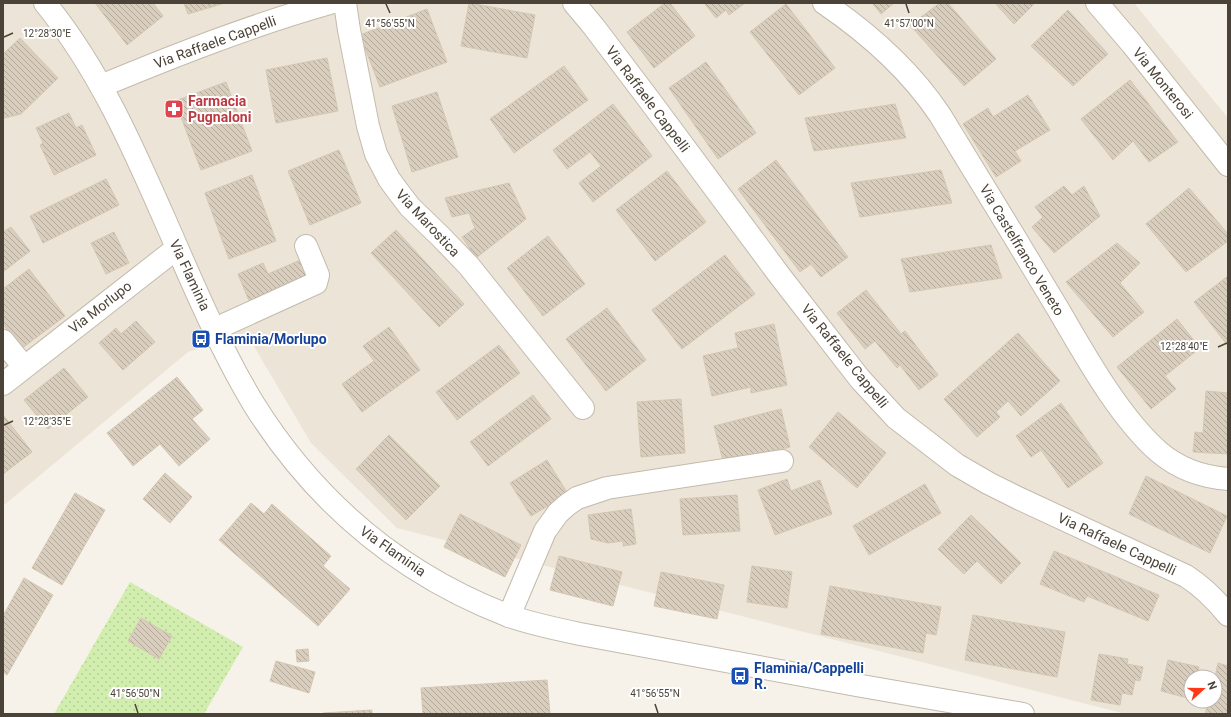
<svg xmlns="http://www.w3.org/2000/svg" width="1231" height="717" viewBox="0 0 1231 717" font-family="Roboto,sans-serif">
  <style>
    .residential { fill: #ebe4d7; fill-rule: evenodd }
    .grass { fill: url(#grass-dots); fill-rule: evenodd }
    .building { fill: url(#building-back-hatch); stroke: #d5c6b0 }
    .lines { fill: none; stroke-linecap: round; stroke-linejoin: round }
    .minor-casing { stroke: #c3baab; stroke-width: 24 }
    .tertiary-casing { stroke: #c3baab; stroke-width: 24 }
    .minor { stroke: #fff; stroke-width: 22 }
    .tertiary { stroke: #fff; stroke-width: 22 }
    .ticks { fill: none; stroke: #4b4337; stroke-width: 1.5 }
    .labels { text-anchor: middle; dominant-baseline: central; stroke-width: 4; stroke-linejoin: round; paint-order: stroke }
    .street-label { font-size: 14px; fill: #4b4337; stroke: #fff }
    .health-label { font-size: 14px; font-weight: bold; fill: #be3a42; stroke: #fff; text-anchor: start }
    .transit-label { font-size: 14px; font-weight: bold; fill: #164399; stroke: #fff; text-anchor: start }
    .ticks-label { font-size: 10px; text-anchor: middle; fill: #4b4337; stroke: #fff; stroke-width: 4; stroke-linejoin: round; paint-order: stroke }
  </style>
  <defs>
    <pattern id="grass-dots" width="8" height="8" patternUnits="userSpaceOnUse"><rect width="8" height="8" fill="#d2eeaf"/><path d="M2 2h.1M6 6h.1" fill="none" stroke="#b6cd97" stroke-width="1.8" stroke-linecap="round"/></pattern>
    <pattern id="building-back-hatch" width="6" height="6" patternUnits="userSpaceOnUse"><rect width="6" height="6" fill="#d9cebe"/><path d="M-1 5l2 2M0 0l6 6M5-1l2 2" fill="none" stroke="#b2a99b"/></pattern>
  </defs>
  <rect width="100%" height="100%" fill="#f6f2ea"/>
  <path class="residential" d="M 3,3 L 1134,3 L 1228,118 L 1228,714 L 1126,714 L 397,528 L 311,443 L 246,333 L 188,352 L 3,506 ZM 1191,677 L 1215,677 L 1215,701 L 1191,701 Z"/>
  <path class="grass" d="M 130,582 L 243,647 L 204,714 L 54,714 ZM 141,618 L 172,636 L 159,659 Z"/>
  <path class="building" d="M 95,3 L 153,3 L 163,16 L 127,45 Z
    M 184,3 L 225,3 L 188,14 Z
    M 469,3 L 535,15 L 527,58 L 461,46 Z
    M 665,3 L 670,3 L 695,36 L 654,68 L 627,32 Z
    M 704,3 L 745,3 L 729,15 L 726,10 L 716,18 Z
    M 872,3 L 894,3 L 881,14 Z
    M 940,3 L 948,3 L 996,59 L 964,86 L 910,25 Z
    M 995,3 L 1035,3 L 1014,24 Z
    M 786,4 L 835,68 L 799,95 L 750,32 Z
    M 427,9 L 447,62 L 380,87 L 360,35 Z
    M 1068,10 L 1108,54 L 1073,86 L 1031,46 Z
    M 20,38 L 58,78 L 21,114 L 4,118 L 3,116 L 3,54 Z
    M 327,58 L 338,111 L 276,123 L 266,70 Z
    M 706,62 L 756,133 L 718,159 L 669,88 Z
    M 564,66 L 588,100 L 514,153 L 490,119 Z
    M 1130,80 L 1178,142 L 1149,162 L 1133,141 L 1113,160 L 1081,119 Z
    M 226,82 L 252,151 L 201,170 L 175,101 Z
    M 437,92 L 458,157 L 412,172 L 392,106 Z
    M 1028,95 L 1050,130 L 1015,151 L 1021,161 L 996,177 L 963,124 L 988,108 L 993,117 Z
    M 613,104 L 652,156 L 593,202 L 579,183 L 601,166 L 590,152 L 567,169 L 553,150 Z
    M 895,104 L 906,138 L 814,151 L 805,118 Z
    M 69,113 L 76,128 L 82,125 L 96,155 L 54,175 L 40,145 L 43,143 L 36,128 Z
    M 339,150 L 361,203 L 310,225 L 288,171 Z
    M 776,160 L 848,257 L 821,277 L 811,264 L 800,272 L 738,189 Z
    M 941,170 L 952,203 L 860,217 L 851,183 Z
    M 667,171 L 706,222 L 655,261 L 616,210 Z
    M 252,175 L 276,241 L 229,259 L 205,193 Z
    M 106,179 L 119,205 L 43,243 L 30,216 Z
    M 509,183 L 526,219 L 476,258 L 462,237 L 475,228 L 469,213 L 452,217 L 445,198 Z
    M 1064,186 L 1072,195 L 1084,186 L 1100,216 L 1054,253 L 1032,227 L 1043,217 L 1035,207 Z
    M 1189,188 L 1228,234 L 1228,241 L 1186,272 L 1146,224 Z
    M 11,227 L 30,251 L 3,272 L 3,232 Z
    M 396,230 L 464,304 L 439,327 L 371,253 Z
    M 114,232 L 129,263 L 106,274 L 91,243 Z
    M 548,236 L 585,284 L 543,316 L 507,268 Z
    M 1117,243 L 1140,263 L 1120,283 L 1144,312 L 1113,337 L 1066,282 Z
    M 991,245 L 1002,278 L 910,292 L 901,259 Z
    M 725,255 L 755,294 L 682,349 L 652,310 Z
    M 305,258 L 314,282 L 252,308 L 238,274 L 263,263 L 268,274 Z
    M 29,269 L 65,316 L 21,349 L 3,324 L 3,289 Z
    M 1228,276 L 1228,346 L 1194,302 Z
    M 866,290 L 901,334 L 905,331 L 938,375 L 919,390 L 900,365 L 897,368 L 875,341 L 865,349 L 837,313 Z
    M 607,308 L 646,360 L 606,391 L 566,339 Z
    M 1177,319 L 1200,348 L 1165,376 L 1176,389 L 1151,409 L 1117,367 Z
    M 136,321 L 155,342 L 123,370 L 99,343 L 116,328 L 121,334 Z
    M 774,324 L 787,385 L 751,393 L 751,387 L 712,396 L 703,356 L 738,348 L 735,333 Z
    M 389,327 L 420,370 L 362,412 L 342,384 L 374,361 L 363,346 Z
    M 1018,333 L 1060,381 L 1021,416 L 1008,401 L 996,412 L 1000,417 L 977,437 L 944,399 Z
    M 499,345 L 520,373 L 457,420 L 436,392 Z
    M 64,368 L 88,397 L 48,429 L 24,400 Z
    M 177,377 L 203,410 L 192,419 L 210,439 L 179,466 L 160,444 L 133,466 L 107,433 Z
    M 1206,391 L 1228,393 L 1228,454 L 1193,452 L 1195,432 L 1203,433 Z
    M 533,395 L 551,419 L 488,466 L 470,442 Z
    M 681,399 L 685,453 L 641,457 L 637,402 Z
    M 1061,403 L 1103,463 L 1068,488 L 1041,450 L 1031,457 L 1016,436 Z
    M 781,409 L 790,447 L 724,464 L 714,426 Z
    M 838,412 L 886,453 L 857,488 L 809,447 Z
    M 4,416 L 32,452 L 3,474 L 3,417 Z
    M 389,435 L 440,486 L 406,520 L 356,469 Z
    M 547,460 L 568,494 L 531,516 L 510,483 Z
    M 165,473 L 192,497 L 170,523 L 143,499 Z
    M 1146,476 L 1227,516 L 1210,553 L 1129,514 Z
    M 787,479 L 791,491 L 820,480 L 832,514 L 775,535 L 758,490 Z
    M 925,484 L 941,513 L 869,555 L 853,526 Z
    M 75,493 L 105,510 L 62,585 L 32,568 Z
    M 737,495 L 740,531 L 683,535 L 680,499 Z
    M 251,503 L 264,514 L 272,504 L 331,556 L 323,566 L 350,589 L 318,626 L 219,540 Z
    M 631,509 L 636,544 L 623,546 L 623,541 L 608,543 L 591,539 L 588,515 Z
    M 460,514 L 521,545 L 505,577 L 444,547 Z
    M 971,515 L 1021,563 L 1001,584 L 977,561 L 964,574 L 938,549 Z
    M 1054,551 L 1159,595 L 1148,621 L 1087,596 L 1084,602 L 1040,584 Z
    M 559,556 L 622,572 L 613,606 L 550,590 Z
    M 752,566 L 792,572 L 787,608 L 747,602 Z
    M 661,572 L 724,585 L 717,619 L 654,606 Z
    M 24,578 L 53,595 L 7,675 L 3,672 L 3,616 Z
    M 830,586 L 941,607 L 936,635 L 926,633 L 923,653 L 821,634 Z
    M 973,615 L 1065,632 L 1057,677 L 965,660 Z
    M 141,618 L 172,636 L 159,659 L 128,641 Z
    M 308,649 L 309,661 L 297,662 L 296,650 Z
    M 1099,654 L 1128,659 L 1127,664 L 1143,667 L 1140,681 L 1135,680 L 1132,695 L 1122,693 L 1120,705 L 1091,700 Z
    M 1168,660 L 1199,667 L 1198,671 L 1215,675 L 1214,677 L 1191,677 L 1191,699 L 1161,691 Z
    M 276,661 L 315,672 L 309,693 L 270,681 Z
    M 1218,663 L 1228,666 L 1228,714 L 1205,714 L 1209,701 L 1215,701 L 1215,677 Z
    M 547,680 L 550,714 L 423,714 L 421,688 Z
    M 372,710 L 372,714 L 323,714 L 323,713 Z"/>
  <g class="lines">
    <defs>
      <path id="minor" d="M 345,3 L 349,30 L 368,126 L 376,154 L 389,179 L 397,190 L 410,207 L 441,237 L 469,266 L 583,408
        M 574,3 L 594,27 L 650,101 L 780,276 L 860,379 L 896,418 L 957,465 L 988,483 L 1018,498 L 1186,576 C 1203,587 1216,600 1228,615
        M 824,3 C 868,33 910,70 940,115 C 980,180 1019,244 1058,309 C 1085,355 1119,417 1159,452 C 1179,469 1202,477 1228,479
        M 1097,3 L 1132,44 L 1228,165
        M 101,86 C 176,55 252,25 330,3
        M 215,329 L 316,283 L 318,275 L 306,246
        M 3,341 L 24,367
        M 3,384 L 177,248
        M 509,616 L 545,531 L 558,513 L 567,505 L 577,498 L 607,488 L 782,461"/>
      <path id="tertiary" d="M 45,3 C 103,74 138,159 175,243 C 198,296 223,353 253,403 C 314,501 400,574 509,616 C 532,624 556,629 580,634 L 856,685 L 1023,714"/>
    </defs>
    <use href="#minor" class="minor-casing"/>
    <use href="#tertiary" class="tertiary-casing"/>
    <use href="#minor" class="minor"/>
    <use href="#tertiary" class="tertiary"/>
  </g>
  <path class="ticks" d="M 386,4 L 390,13M 906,4 L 909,13M 4,37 L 13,33M 1218,347 L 1227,343M 4,425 L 13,421M 135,704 L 138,713M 655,704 L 658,713"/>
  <defs>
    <symbol id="pharmacy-square" viewBox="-11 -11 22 22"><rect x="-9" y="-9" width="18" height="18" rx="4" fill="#e0444e" stroke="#fff"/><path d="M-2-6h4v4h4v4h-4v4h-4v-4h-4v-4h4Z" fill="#fff"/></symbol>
    <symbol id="bus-square" viewBox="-11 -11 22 22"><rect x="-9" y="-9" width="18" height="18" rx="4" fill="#1a4fb4" stroke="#fff"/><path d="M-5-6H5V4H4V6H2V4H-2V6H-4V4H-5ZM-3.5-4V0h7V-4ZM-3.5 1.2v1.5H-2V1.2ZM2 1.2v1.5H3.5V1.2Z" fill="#fff"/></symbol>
  </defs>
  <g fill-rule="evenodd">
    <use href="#pharmacy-square" x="163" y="98" width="22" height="22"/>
    <use href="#bus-square" x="190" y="328" width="22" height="22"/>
    <use href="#bus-square" x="729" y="665" width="22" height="22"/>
  </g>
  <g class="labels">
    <g class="street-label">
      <text transform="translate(215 42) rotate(-20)">Via Raffaele Cappelli</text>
      <text transform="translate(1163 83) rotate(51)">Via Monterosi</text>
      <text transform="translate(648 99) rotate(53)">Via Raffaele Cappelli</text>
      <text transform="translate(428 223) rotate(47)">Via Marostica</text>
      <text transform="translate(1022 250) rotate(59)">Via Castelfranco Veneto</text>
      <text transform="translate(190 275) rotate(65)">Via Flaminia</text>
      <text transform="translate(100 307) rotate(-38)">Via Morlupo</text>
      <text transform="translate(845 356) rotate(51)">Via Raffaele Cappelli</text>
      <text transform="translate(1117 544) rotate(25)">Via Raffaele Cappelli</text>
      <text transform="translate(393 551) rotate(35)">Via Flaminia</text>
    </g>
    <g class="health-label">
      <text x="188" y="101">Farmacia<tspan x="188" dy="16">Pugnaloni</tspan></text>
    </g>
    <g class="transit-label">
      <text x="215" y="339">Flaminia/Morlupo</text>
      <text x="754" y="668">Flaminia/Cappelli<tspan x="754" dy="16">R.</tspan></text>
    </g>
  </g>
  <g class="ticks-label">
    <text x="909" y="27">41°57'00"N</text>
    <text x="390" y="27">41°56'55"N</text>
    <text x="47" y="37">12°28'30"E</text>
    <text x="1184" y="350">12°28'40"E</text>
    <text x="47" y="425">12°28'35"E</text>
    <text x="135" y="697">41°56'50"N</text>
    <text x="655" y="697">41°56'55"N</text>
  </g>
  <rect width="1231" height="717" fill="none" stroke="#4b4337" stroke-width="8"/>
  <g transform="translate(1203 689) rotate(69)"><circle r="19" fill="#ffffff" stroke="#b7b4af"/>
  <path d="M0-3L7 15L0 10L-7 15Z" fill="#ff3918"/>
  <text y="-6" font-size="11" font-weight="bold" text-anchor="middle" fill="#4b4337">N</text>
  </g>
</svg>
